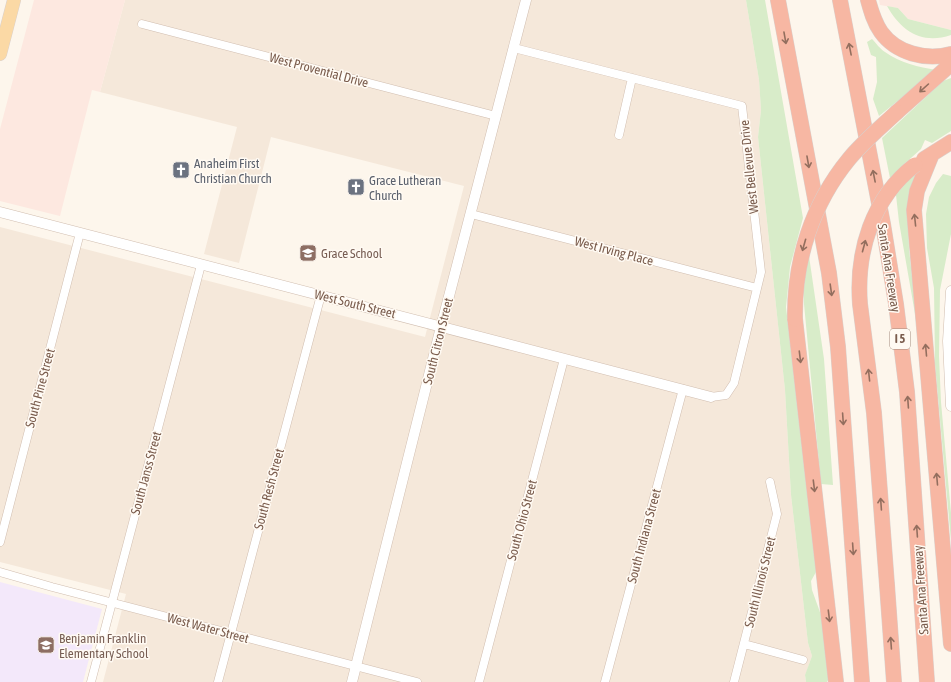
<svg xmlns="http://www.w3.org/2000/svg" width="951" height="682" viewBox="0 0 951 682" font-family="'Asap Condensed',sans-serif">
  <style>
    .residential { fill: #f5e8da }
    .commercial { fill: #fde8e0 }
    .education { fill: #f3e8fa }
    .green { fill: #d8ecc9 }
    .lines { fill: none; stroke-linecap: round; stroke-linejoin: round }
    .minor-casing { stroke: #d1beb0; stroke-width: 9 }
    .tertiary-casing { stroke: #d1beb0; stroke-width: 11 }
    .primary-casing { stroke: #dad1cd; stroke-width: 14 }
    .motorway-casing { stroke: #dad1cd; stroke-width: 16 }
    .minor { stroke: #fff; stroke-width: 8 }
    .tertiary { stroke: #fff; stroke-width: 10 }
    .primary { stroke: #fbd9a5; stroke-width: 13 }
    .motorway { stroke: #f7b7a3; stroke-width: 15 }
    .motorway-bridge-casing { stroke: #dad1cd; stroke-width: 16; stroke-linecap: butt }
    .motorway-bridge { stroke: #f7b7a3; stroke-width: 15 }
    .oneway { stroke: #936e5e }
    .labels { text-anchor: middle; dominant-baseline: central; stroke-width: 3; stroke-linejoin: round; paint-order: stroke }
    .shield { fill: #fffaf3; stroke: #a28b7f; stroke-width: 1 }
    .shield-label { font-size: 12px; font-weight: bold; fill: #7a5c4d }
    .street-label { font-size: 13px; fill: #7a5c4d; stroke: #fffaf3 }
    .worship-label { font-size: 13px; fill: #5b616d; stroke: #fffaf3; text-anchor: start }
    .education-label { font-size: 13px; fill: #785e54; stroke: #fffaf3; text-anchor: start }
  </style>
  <rect width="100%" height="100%" fill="#fdf6ec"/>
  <path class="residential" d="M 125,0 L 746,0 L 759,80 L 761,110 L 758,137 L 785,390 L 791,495 L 808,643 L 812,656 L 805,676 L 806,682 L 103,682 L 126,594 L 0,562 L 0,227 L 425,337 L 464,186 L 271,137 L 239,263 L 204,254 L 237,127 L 100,92 Z"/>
  <path class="commercial" d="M 34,0 L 125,0 L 100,92 L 92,90 L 60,216 L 0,201 L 0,129 Z
    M 879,0 L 951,0 L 951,30 L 908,19 L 898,8 L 880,5 Z"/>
  <path class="education" d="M 0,582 L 102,609 L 83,682 L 0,682 Z"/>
  <path class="green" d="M 746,0 L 765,0 L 803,218 L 790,267 L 786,307 L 816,572 L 811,581 L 812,590 L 821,615 L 829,678 L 827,682 L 806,682 L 805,675 L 812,656 L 808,643 L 791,495 L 785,390 L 758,137 L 761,110 L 759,80 Z
    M 887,6 L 898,8 L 908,19 L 951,30 L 951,35 C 922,45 901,31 887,6 Z
    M 872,39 C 876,43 880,49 885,52 C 900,63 919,67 936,70 L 879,116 L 873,99 L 877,82 L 876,57 L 871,55 L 867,42 Z
    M 951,78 L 951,131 L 932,143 L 925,140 L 921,149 L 902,166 L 894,176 L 890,178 L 882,138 L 943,81 Z
    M 917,170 L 908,212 L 909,249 L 918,331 L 899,222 L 896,195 Z
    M 943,174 L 951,176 L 951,234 L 940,290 L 939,356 L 941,402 L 951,513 L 951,541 L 935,364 L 934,288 L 927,248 L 926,214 L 929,197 L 936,183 Z
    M 809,256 L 824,359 L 833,485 L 821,484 L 804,304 C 803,288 805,272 809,256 Z"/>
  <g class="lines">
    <defs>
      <path id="minor" d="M 142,24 L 496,116
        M 514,48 L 742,106 L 761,272 L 734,383 L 726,395 L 711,397
        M 619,135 L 632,78
        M 471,214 L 757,288
        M 0,542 L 80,233
        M 0,572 L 52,587 L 417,682
        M 744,644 L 803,660
        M 91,682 L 201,265
        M 218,682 L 321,295
        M 479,682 L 564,359
        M 605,682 L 683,389
        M 734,682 L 777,514 L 770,482"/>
      <path id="tertiary" d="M 0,212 L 711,397
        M 951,291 L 948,341 L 951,406
        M 352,682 L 441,327 L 526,0"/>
      <path id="primary" d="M 0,54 L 14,0"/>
      <path id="motorway" d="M 778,0 L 829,273 L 838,347 L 862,682
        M 840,0 L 883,224 L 896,304 L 907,392 L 927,682
        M 868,0 C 871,11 874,22 881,32 C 896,53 926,61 951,54
        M 897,112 L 951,64
        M 932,154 L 917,191 L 914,210 L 951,644
        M 924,159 L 951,142
        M 795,319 L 836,682
        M 887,585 L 894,682"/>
    </defs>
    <use href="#minor" class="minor-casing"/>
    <use href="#tertiary" class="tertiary-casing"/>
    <use href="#primary" class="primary-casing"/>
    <use href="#motorway" class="motorway-casing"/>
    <use href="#minor" class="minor"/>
    <use href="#tertiary" class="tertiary"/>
    <use href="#primary" class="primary"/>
    <use href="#motorway" class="motorway"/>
    <defs>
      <path id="motorway-bridge" d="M 795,319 C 794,261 812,204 849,159 C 863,142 881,127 897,112
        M 887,585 L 874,413 L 860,304 C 856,252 872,198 915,165"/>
    </defs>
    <use href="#motorway-bridge" class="motorway-bridge-casing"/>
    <use href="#motorway-bridge" class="motorway-bridge"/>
  </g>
  <defs><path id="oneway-shaft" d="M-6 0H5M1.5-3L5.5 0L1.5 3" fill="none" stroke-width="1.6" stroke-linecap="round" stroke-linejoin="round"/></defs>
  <g class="oneway">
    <use href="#oneway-shaft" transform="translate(785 38) rotate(80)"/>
    <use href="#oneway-shaft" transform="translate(850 49) rotate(-101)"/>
    <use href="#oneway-shaft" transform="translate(924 88) rotate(138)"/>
    <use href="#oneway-shaft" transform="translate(808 162) rotate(80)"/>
    <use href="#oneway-shaft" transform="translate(874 176) rotate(-101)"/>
    <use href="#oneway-shaft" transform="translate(915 220) rotate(-96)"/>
    <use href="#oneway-shaft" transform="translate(804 245) rotate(106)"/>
    <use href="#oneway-shaft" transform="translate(864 246) rotate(-75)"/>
    <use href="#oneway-shaft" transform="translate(831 290) rotate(82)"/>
    <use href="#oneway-shaft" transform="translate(926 350) rotate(-95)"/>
    <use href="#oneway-shaft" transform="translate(800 357) rotate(83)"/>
    <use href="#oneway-shaft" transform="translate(869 375) rotate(-96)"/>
    <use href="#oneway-shaft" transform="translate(908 402) rotate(-94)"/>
    <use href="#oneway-shaft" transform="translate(843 419) rotate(86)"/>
    <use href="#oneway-shaft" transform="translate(937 479) rotate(-95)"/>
    <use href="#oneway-shaft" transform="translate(814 486) rotate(83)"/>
    <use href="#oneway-shaft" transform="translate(881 504) rotate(-94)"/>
    <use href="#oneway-shaft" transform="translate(917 531) rotate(-94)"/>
    <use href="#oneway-shaft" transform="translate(853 549) rotate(86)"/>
    <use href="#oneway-shaft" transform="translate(829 616) rotate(83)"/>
    <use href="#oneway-shaft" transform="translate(891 643) rotate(-94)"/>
  </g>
  <defs>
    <symbol id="church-square" viewBox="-11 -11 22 22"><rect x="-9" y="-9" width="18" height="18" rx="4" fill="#6b7280" stroke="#fffaf3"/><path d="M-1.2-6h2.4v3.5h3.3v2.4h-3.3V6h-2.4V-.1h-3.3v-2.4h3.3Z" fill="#fff"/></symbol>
    <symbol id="school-square" viewBox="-11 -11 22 22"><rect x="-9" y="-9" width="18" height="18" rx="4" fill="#8d6e63" stroke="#fffaf3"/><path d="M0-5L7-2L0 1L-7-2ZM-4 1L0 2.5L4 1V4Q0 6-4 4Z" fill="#fff"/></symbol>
  </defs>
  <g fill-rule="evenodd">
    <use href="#church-square" x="171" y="160" width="20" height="20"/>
    <use href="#church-square" x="346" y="177" width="20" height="20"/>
    <use href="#school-square" x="298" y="243" width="20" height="20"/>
    <use href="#school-square" x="36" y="635" width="20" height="20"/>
  </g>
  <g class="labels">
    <rect class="shield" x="890" y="329" width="20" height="20" rx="3"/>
    <g class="shield-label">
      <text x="900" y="339">I 5</text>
    </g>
    <g class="street-label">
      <text transform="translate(319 70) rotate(15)">West Provential Drive</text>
      <text transform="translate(749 167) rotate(-96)">West Bellevue Drive</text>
      <text transform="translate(614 251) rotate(15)">West Irving Place</text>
      <text transform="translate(889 268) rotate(81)">Santa Ana Freeway</text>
      <text transform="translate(355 304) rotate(14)">West South Street</text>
      <text transform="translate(438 341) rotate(-76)">South Citron Street</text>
      <text transform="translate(40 388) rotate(-75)">South Pine Street</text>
      <text transform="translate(146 473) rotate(-75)">South Janss Street</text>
      <text transform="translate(269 489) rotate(-75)">South Resh Street</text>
      <text transform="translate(522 520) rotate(-75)">South Ohio Street</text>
      <text transform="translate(644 536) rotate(-75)">South Indiana Street</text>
      <text transform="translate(760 582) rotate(-76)">South Illinois Street</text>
      <text transform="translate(921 590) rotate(-94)">Santa Ana Freeway</text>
      <text transform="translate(208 628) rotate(15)">West Water Street</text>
    </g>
    <g class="worship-label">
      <text x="194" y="163">Anaheim First<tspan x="194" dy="15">Christian Church</tspan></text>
      <text x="369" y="180">Grace Lutheran<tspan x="369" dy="15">Church</tspan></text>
    </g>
    <g class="education-label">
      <text x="321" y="253">Grace School</text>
      <text x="59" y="638">Benjamin Franklin<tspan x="59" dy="15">Elementary School</tspan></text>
    </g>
  </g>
</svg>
